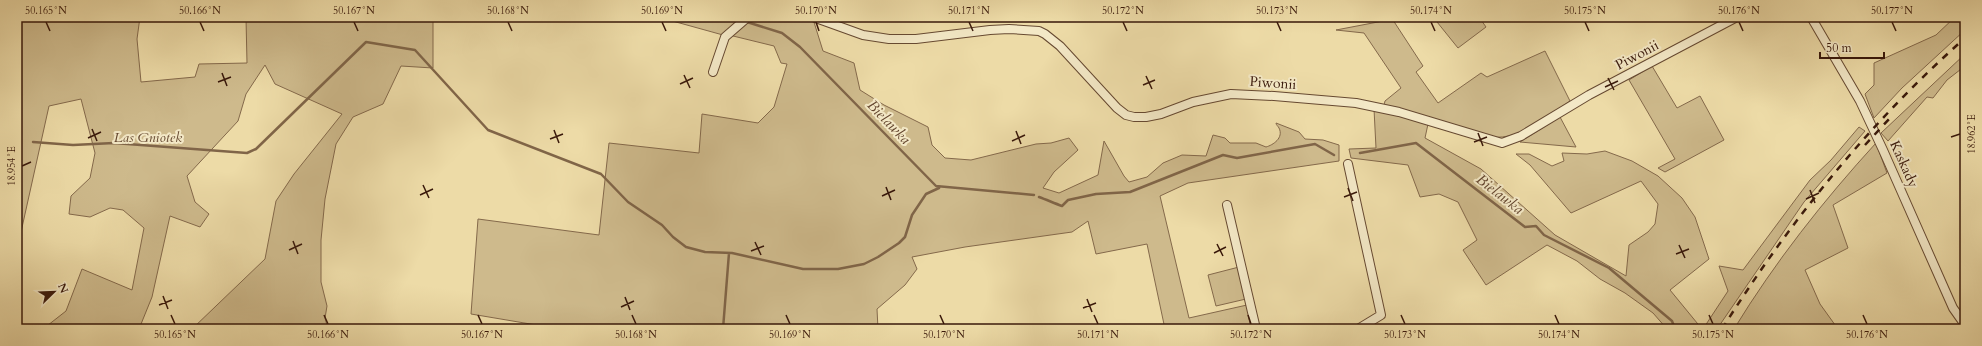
<svg xmlns="http://www.w3.org/2000/svg" width="1982" height="346" viewBox="0 0 1982 346" font-family="Cardo,serif">
  <style>
    .green { fill: #ceba8c; stroke: #84694b }
    .lines { fill: none; stroke-linecap: round; stroke-linejoin: round }
    .stream { stroke: #806548; stroke-width: 2.5 }
    .minor-casing { stroke: #664931; stroke-width: 10 }
    .minor { stroke: #f3e8c6; stroke-width: 8 }
    .rail { stroke: #39180a; stroke-width: 2.5; stroke-dasharray: 7 7; stroke-linecap: butt }
    .ticks { fill: none; stroke: #39180a; stroke-width: 1.5 }
    .labels { text-anchor: middle; dominant-baseline: central; stroke-width: 4; stroke-linejoin: round; paint-order: stroke }
    .street-label { font-size: 14px; fill: #39180a; stroke: #f3e8c6 }
    .park-label { font-size: 14px; font-style: italic; fill: #664931; stroke: #f3e8c6 }
    .water-label { font-size: 15px; font-style: italic; fill: #63452e; stroke: #f3e8c6 }
    .neatline { fill: none; stroke: #39180a; stroke-width: 1.5 }
    .ticks-label { font-size: 10px; text-anchor: middle; fill: #39180a }
  </style>
  <rect width="100%" height="100%" fill="#eddba7"/>
  <filter id="stains"><feTurbulence type="fractalNoise" baseFrequency=".005" numOctaves="4"/><feColorMatrix values="0 0 0 0 .2 0 0 0 0 .09 0 0 0 0 .02 0 0 0 .5 -.17"/></filter>
  <radialGradient id="worn" r=".72"><stop offset=".6" stop-color="#630" stop-opacity="0"/><stop offset="1" stop-color="#630" stop-opacity=".3"/></radialGradient>
  <path class="green" d="M 17,17 L 140,17 L 137,39 L 141,82 L 195,77 L 199,64 L 247,63 L 246,18 L 190,17 L 433,17 L 433,68 L 401,66 L 383,104 L 353,117 L 336,144 L 325,199 L 321,240 L 321,282 L 327,306 L 325,318 L 328,329 L 192,329 L 265,259 L 276,201 L 294,174 L 342,114 L 275,84 L 265,65 L 246,94 L 238,121 L 187,176 L 195,202 L 209,214 L 200,227 L 170,216 L 152,297 L 139,329 L 43,329 L 66,311 L 82,269 L 132,290 L 144,228 L 123,210 L 110,208 L 90,217 L 69,214 L 71,196 L 90,178 L 95,153 L 81,99 L 49,106 L 17,250 Z
    M 658,17 L 746,17 L 723,35 Z
    M 752,17 L 807,17 L 813,19 L 823,51 L 854,63 L 860,90 L 884,105 L 928,127 L 932,145 L 945,158 L 971,160 L 1036,144 L 1051,143 L 1069,138 L 1078,150 L 1054,172 L 1043,188 L 1059,193 L 1098,175 L 1104,141 L 1124,176 L 1129,182 L 1147,177 L 1163,163 L 1182,155 L 1206,156 L 1213,135 L 1225,138 L 1230,143 L 1256,143 L 1266,147 C 1273,145 1284,138 1279,128 C 1278,126 1276,125 1276,123 L 1299,132 L 1305,139 L 1323,140 L 1339,145 L 1339,161 L 1188,183 L 1160,196 L 1189,318 L 1247,305 L 1253,329 L 1165,329 L 1147,244 L 1096,254 L 1088,221 L 1072,232 L 965,247 L 912,257 L 917,269 L 905,285 L 877,309 L 878,329 L 560,329 L 471,314 L 478,219 L 599,235 L 609,143 L 699,153 L 702,114 L 758,123 L 774,107 L 787,64 L 781,63 L 774,46 L 729,35 Z
    M 1391,17 L 1423,66 L 1416,72 L 1438,103 L 1481,73 L 1487,77 L 1545,51 L 1570,101 C 1547,116 1521,140 1492,137 L 1384,105 L 1385,101 L 1401,88 L 1364,33 L 1336,30 L 1383,21 Z
    M 1433,17 L 1479,17 L 1486,27 L 1458,48 Z
    M 1955,17 L 1965,17 L 1965,30 L 1902,88 L 1874,118 L 1865,94 L 1874,85 L 1874,63 L 1936,35 Z
    M 1965,54 L 1965,66 L 1947,80 L 1933,98 L 1927,97 L 1888,141 L 1881,133 Z
    M 1652,66 L 1677,108 L 1700,96 L 1724,140 L 1665,172 L 1658,168 L 1675,159 L 1629,80 Z
    M 1374,109 L 1428,124 L 1425,138 L 1481,169 L 1555,235 L 1626,276 L 1629,245 L 1648,232 L 1655,224 L 1658,204 L 1641,181 L 1571,213 L 1530,165 L 1516,154 L 1529,154 L 1552,166 L 1564,161 L 1562,153 L 1587,154 L 1605,151 L 1632,161 L 1658,176 L 1682,198 L 1695,217 L 1709,259 L 1670,290 L 1702,329 L 1667,329 L 1653,313 L 1625,293 L 1600,279 L 1577,261 L 1547,245 L 1486,285 L 1463,250 L 1477,240 L 1458,202 L 1439,194 L 1420,197 L 1408,165 L 1351,158 L 1349,149 L 1376,148 Z
    M 1560,117 L 1576,147 L 1520,142 Z
    M 1859,127 L 1865,131 L 1804,202 L 1717,329 L 1703,329 L 1728,291 L 1719,266 L 1743,270 L 1810,180 L 1831,160 Z
    M 1876,143 L 1887,173 L 1833,205 L 1848,248 L 1805,270 L 1820,304 L 1838,329 L 1734,329 C 1775,262 1823,201 1876,143 Z
    M 1239,267 L 1246,299 L 1216,306 L 1208,275 Z"/>
  <g class="lines">
    <path class="stream" d="M 747,22 L 782,33 L 800,47 L 936,186 L 1034,195
      M 17,140 L 20,141
      M 33,142 L 73,145 L 114,143 L 247,153 L 256,149 L 366,42 L 415,50 L 488,130 L 601,174 L 628,202 L 662,225 L 673,237 L 686,247 L 705,252 L 732,253 L 803,269 L 838,269 L 864,264 L 878,257 L 899,243 L 905,237 L 912,215 L 926,194 L 939,188
      M 1360,153 L 1416,143 L 1525,227 L 1536,226 L 1544,235 L 1609,268 L 1672,321 L 1675,329
      M 1039,197 C 1047,200 1054,203 1062,206 L 1068,200 L 1096,194 L 1130,192 L 1223,155 L 1237,158 L 1315,144 L 1334,155
      M 723,329 L 729,253"/>
    <defs>
      <path id="minor" d="M 813,17 L 863,35 L 889,39 L 916,39 L 990,30 L 1009,29 L 1039,31 L 1045,34 L 1060,46 L 1117,108 L 1126,115 L 1134,117 L 1146,117 L 1161,114 L 1193,102 L 1231,94 L 1274,96 L 1356,103 L 1399,112 L 1502,143 L 1521,136 L 1589,95 L 1737,17
        M 1811,17 L 1860,101 L 1883,150 L 1945,290 L 1953,308 L 1965,325
        M 713,72 L 725,37 L 748,17
        M 1348,164 L 1381,315 L 1358,329
        M 1227,205 L 1256,329"/>
    </defs>
    <use href="#minor" class="minor-casing"/>
    <use href="#minor" class="minor"/>
    <path class="rail" d="M 1865,145 L 1890,118
      M 1722,329 C 1790,221 1869,123 1965,38"/>
  </g>
  <path class="ticks" d="M 46,22 L 50,31M 200,22 L 204,31M 354,22 L 358,31M 508,22 L 512,31M 662,22 L 666,31M 816,22 L 819,31M 969,22 L 973,31M 1123,22 L 1127,31M 1277,22 L 1281,31M 1431,22 L 1435,31M 1585,22 L 1589,31M 1739,22 L 1743,31M 1892,22 L 1896,31M 222,73 L 227,86M 684,75 L 690,88M 1146,76 L 1152,89M 1608,78 L 1614,90M 218,82 L 231,77M 680,84 L 693,78M 1143,85 L 1155,80M 1605,87 L 1618,81M 92,129 L 97,141M 554,130 L 559,143M 1016,131 L 1021,144M 1478,133 L 1483,146M 1951,137 L 1960,134M 88,138 L 101,132M 550,139 L 563,134M 1012,141 L 1025,135M 1474,142 L 1487,137M 22,166 L 31,162M 423,185 L 429,198M 886,187 L 891,200M 1348,188 L 1353,201M 1810,190 L 1815,203M 420,195 L 433,189M 882,196 L 895,190M 1344,197 L 1357,192M 1806,199 L 1819,193M 293,241 L 298,254M 755,242 L 761,255M 1217,244 L 1223,256M 1679,245 L 1685,258M 289,250 L 302,244M 751,251 L 764,246M 1214,253 L 1226,247M 1676,254 L 1689,249M 163,296 L 168,309M 625,297 L 630,310M 1087,299 L 1092,312M 159,305 L 172,300M 621,307 L 634,301M 1083,308 L 1096,303M 171,315 L 175,324M 324,315 L 328,324M 478,315 L 482,324M 632,315 L 636,324M 786,315 L 790,324M 940,315 L 944,324M 1094,315 L 1098,324M 1248,315 L 1251,324M 1401,315 L 1405,324M 1555,315 L 1559,324M 1709,315 L 1713,324M 1863,315 L 1867,324"/>
  <g class="labels">
    <g class="street-label">
      <text transform="translate(1637 55) rotate(-28)">Piwonii</text>
      <text transform="translate(1273 83) rotate(4)">Piwonii</text>
      <text transform="translate(1904 164) rotate(66)">Kaskady</text>
    </g>
    <g class="park-label">
      <text x="148" y="137">Las Gniotek</text>
    </g>
    <g class="water-label">
      <text transform="translate(889 122) rotate(46)">Bielawka</text>
      <text transform="translate(1500 194) rotate(38)">Bielawka</text>
    </g>
  </g>
  <rect width="1982" height="346" fill="none" stroke="#eddba7" stroke-width="44"/>
  <g transform="translate(54 292) rotate(67)" stroke="#f3e8c6" stroke-width="3" paint-order="stroke">
  <path d="M0-3L7 15L0 10L-7 15Z" fill="#39180a"/>
  <text y="-6" font-size="11" font-weight="bold" text-anchor="middle" fill="#39180a">N</text>
  </g>
  <path d="M1820 52v6h64v-6" fill="none" stroke="#39180a" stroke-width="2"/>
  <text x="1826" y="52" font-size="12" fill="#39180a" stroke="#f3e8c6" stroke-width="3" paint-order="stroke">50 m</text>
  <rect x="22" y="22" width="1938" height="302" class="neatline"/>
  <g class="ticks-label">
    <text x="46" y="14">50.165°N</text>
    <text x="200" y="14">50.166°N</text>
    <text x="354" y="14">50.167°N</text>
    <text x="508" y="14">50.168°N</text>
    <text x="662" y="14">50.169°N</text>
    <text x="816" y="14">50.170°N</text>
    <text x="969" y="14">50.171°N</text>
    <text x="1123" y="14">50.172°N</text>
    <text x="1277" y="14">50.173°N</text>
    <text x="1431" y="14">50.174°N</text>
    <text x="1585" y="14">50.175°N</text>
    <text x="1739" y="14">50.176°N</text>
    <text x="1892" y="14">50.177°N</text>
    <text transform="translate(1971 134) rotate(-90)" y="4">18.962°E</text>
    <text transform="translate(11 166) rotate(-90)" y="4">18.954°E</text>
    <text x="175" y="338">50.165°N</text>
    <text x="328" y="338">50.166°N</text>
    <text x="482" y="338">50.167°N</text>
    <text x="636" y="338">50.168°N</text>
    <text x="790" y="338">50.169°N</text>
    <text x="944" y="338">50.170°N</text>
    <text x="1098" y="338">50.171°N</text>
    <text x="1251" y="338">50.172°N</text>
    <text x="1405" y="338">50.173°N</text>
    <text x="1559" y="338">50.174°N</text>
    <text x="1713" y="338">50.175°N</text>
    <text x="1867" y="338">50.176°N</text>
  </g>
  <rect width="100%" height="100%" filter="url(#stains)"/>
  <rect width="100%" height="100%" fill="url(#worn)"/>
</svg>
